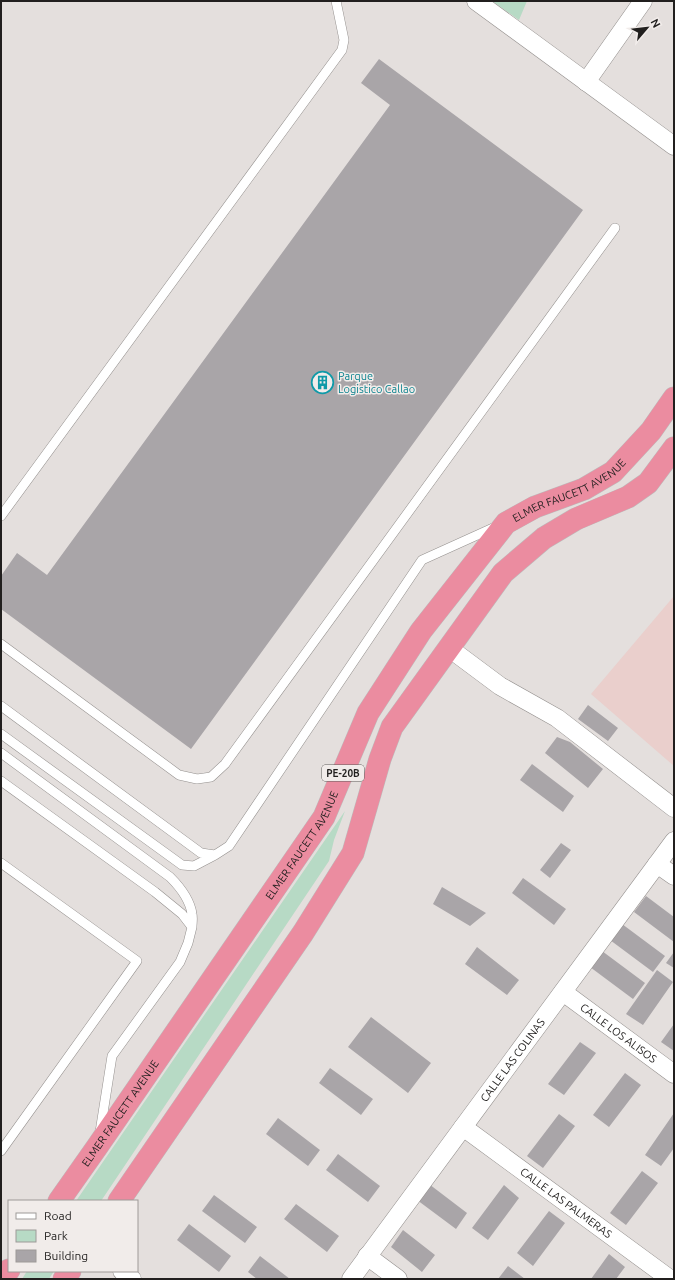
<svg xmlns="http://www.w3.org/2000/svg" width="675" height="1280" viewBox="0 0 675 1280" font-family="Ubuntu,sans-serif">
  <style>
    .industrial { fill: #eacfcc }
    .green { fill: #b7dac5 }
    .building { fill: #a9a5a8 }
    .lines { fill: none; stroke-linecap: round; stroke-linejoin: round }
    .service-casing { stroke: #94908e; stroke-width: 10 }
    .minor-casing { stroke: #94908e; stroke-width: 19 }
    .trunk-casing { stroke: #bcbcbc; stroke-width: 23 }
    .service { stroke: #fff; stroke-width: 9 }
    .minor { stroke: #fff; stroke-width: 18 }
    .trunk { stroke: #eb8ca0; stroke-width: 22 }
    .labels { text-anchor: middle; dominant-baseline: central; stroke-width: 3; stroke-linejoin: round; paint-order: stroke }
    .shield { fill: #f1ecea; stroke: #5f5c5b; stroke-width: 1 }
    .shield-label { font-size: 10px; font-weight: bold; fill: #211f1e }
    .culture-label { font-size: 11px; fill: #0d838f; stroke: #f1ecea; text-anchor: start }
    .street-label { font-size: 11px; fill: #211f1e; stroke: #f1ecea }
  </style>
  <rect width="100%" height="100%" fill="#e4dfdd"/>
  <path class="industrial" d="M 674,596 L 674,766 L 591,694 Z"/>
  <path class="green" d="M 492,1 L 527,1 L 519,20 Z
    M 345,811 L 334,840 L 329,861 L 101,1201 L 76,1201 Z
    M 27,1271 L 54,1271 L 49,1279 L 22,1279 Z"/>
  <path class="building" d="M 379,59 L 583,210 L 191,749 L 1,609 L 1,576 L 17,553 L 47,575 L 390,105 L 361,83 Z
    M 588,705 L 618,728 L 608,741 L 578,719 Z
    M 557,737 L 570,742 L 603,769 L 588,788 L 545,753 Z
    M 532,764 L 574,796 L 563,812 L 520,780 Z
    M 561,843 L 571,850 L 550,878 L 540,870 Z
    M 523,878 L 566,909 L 554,925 L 512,893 Z
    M 442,887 L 486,913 L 470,926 L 433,904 Z
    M 646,896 L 674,917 L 674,942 L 634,912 Z
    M 622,924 L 665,956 L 653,972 L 610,940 Z
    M 477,947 L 519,980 L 507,995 L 465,964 Z
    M 602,951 L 645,983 L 633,999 L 590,967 Z
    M 674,952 L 674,968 L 666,963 Z
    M 657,970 L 673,982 L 643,1025 L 626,1014 Z
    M 371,1017 L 431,1063 L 408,1093 L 348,1047 Z
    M 674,1024 L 674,1051 L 661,1042 Z
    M 580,1042 L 596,1053 L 564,1095 L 548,1084 Z
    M 330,1068 L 373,1099 L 361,1115 L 319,1083 Z
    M 625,1073 L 641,1085 L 609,1127 L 593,1115 Z
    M 674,1113 L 674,1148 L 661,1166 L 645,1155 Z
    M 559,1114 L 575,1126 L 543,1168 L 527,1156 Z
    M 278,1118 L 320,1150 L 308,1166 L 266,1134 Z
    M 338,1154 L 380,1186 L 368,1202 L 326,1170 Z
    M 642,1171 L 658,1183 L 626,1225 L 610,1213 Z
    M 425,1181 L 467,1213 L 456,1229 L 413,1197 Z
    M 504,1185 L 519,1198 L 488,1240 L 472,1228 Z
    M 214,1195 L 257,1227 L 245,1243 L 202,1211 Z
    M 296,1204 L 339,1236 L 327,1252 L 284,1219 Z
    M 549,1211 L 565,1223 L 533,1266 L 517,1253 Z
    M 189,1224 L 231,1256 L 219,1272 L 177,1240 Z
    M 403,1230 L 435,1255 L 422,1272 L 391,1247 Z
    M 609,1254 L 625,1267 L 616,1279 L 591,1279 Z
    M 260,1256 L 290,1279 L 257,1279 L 248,1272 Z
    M 508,1266 L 525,1279 L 498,1279 Z"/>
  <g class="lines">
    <defs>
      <path id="service" d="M 1,516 L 342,50 L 344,40 L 336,1
        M 1,644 L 179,775 L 197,779 L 211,777 L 225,764 L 615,228
        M 1,706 L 201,853 L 215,855 L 229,846 L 422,560 L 495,527
        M 1,734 L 182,865 L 194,866 L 215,855
        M 1,753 L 170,877 C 180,887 190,900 192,914 C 193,918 192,923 192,927
        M 1,781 L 155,892 L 182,914 L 192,927 L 188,943 L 180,962 L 112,1056 L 100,1132
        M 1,863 L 137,961 L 1,1151"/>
      <g id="minor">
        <path d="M 476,1 L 674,146"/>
        <path d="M 586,82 L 643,1"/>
        <path d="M 449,648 L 500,686 L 557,718 L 674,808"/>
        <path d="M 657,864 L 674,876"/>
        <path id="s1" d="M 563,992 L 674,1074"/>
        <path id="s2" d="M 463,1127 L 670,1279"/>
        <path d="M 367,1256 L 398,1279"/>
        <path d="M 122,1271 L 132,1279"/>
        <path id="s3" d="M 351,1279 L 674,841"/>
      </g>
      <g id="trunk">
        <path id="s4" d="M 59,1201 L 97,1147 L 324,817 L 368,713 L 421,631 L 506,523 L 535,507 L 584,489 L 613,472 L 651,431 L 674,398"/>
        <path d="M 119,1201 L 303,933 L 353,853 L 380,759 L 392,727 L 503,573 L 544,538 L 576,519 L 628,497 L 648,483 L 674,448"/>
        <path d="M 2,1279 L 9,1270"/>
        <path d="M 64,1279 L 70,1271"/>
      </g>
    </defs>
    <use href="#service" class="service-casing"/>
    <use href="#minor" class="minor-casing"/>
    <use href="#trunk" class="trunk-casing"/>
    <use href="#service" class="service"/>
    <use href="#minor" class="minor"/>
    <use href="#trunk" class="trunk"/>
  </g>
  <defs>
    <symbol id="building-ring" viewBox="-11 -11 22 22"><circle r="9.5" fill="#f1ecea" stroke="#0f9aa8" stroke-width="1.5"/><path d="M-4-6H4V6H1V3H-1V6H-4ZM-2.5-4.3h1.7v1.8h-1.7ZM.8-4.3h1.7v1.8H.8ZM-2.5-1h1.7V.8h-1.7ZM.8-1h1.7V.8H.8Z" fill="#0f9aa8"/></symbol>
  </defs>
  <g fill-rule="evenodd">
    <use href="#building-ring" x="310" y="370" width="25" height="25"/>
  </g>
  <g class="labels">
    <rect class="shield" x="322" y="765" width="42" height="16" rx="3"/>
    <g class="shield-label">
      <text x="343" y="773">PE-20B</text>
    </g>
    <g class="culture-label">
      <text x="338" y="376">Parque<tspan x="338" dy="13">Logistico Callao</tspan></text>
    </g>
    <g class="street-label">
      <text stroke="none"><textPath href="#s4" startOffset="886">ELMER FAUCETT AVENUE</textPath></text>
      <text stroke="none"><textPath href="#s4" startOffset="431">ELMER FAUCETT AVENUE</textPath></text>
      <text stroke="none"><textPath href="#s1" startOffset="69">CALLE LOS ALISOS</textPath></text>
      <text stroke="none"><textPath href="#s3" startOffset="272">CALLE LAS COLINAS</textPath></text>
      <text stroke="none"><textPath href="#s4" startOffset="107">ELMER FAUCETT AVENUE</textPath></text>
      <text stroke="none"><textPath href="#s2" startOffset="128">CALLE LAS PALMERAS</textPath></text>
    </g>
  </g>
  <rect width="675" height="1280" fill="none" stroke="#211f1e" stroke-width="4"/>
  <rect x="8" y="1200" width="130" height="72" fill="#f1ecea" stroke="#9e9a98"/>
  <rect x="16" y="1213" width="20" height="6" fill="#ffffff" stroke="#9e9a98"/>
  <text x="44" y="1220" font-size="12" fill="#211f1e">Road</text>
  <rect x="16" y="1230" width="20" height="12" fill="#b7dac5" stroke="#9e9a98"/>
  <text x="44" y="1240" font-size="12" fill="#211f1e">Park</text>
  <rect x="16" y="1250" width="20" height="12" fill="#a9a5a8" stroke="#9e9a98"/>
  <text x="44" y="1260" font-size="12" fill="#211f1e">Building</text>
  <g transform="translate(647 28) rotate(62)" stroke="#f1ecea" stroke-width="3" paint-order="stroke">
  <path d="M0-3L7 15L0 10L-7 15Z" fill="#211f1e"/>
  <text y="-6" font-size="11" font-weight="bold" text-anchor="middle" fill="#211f1e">N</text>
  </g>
</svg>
